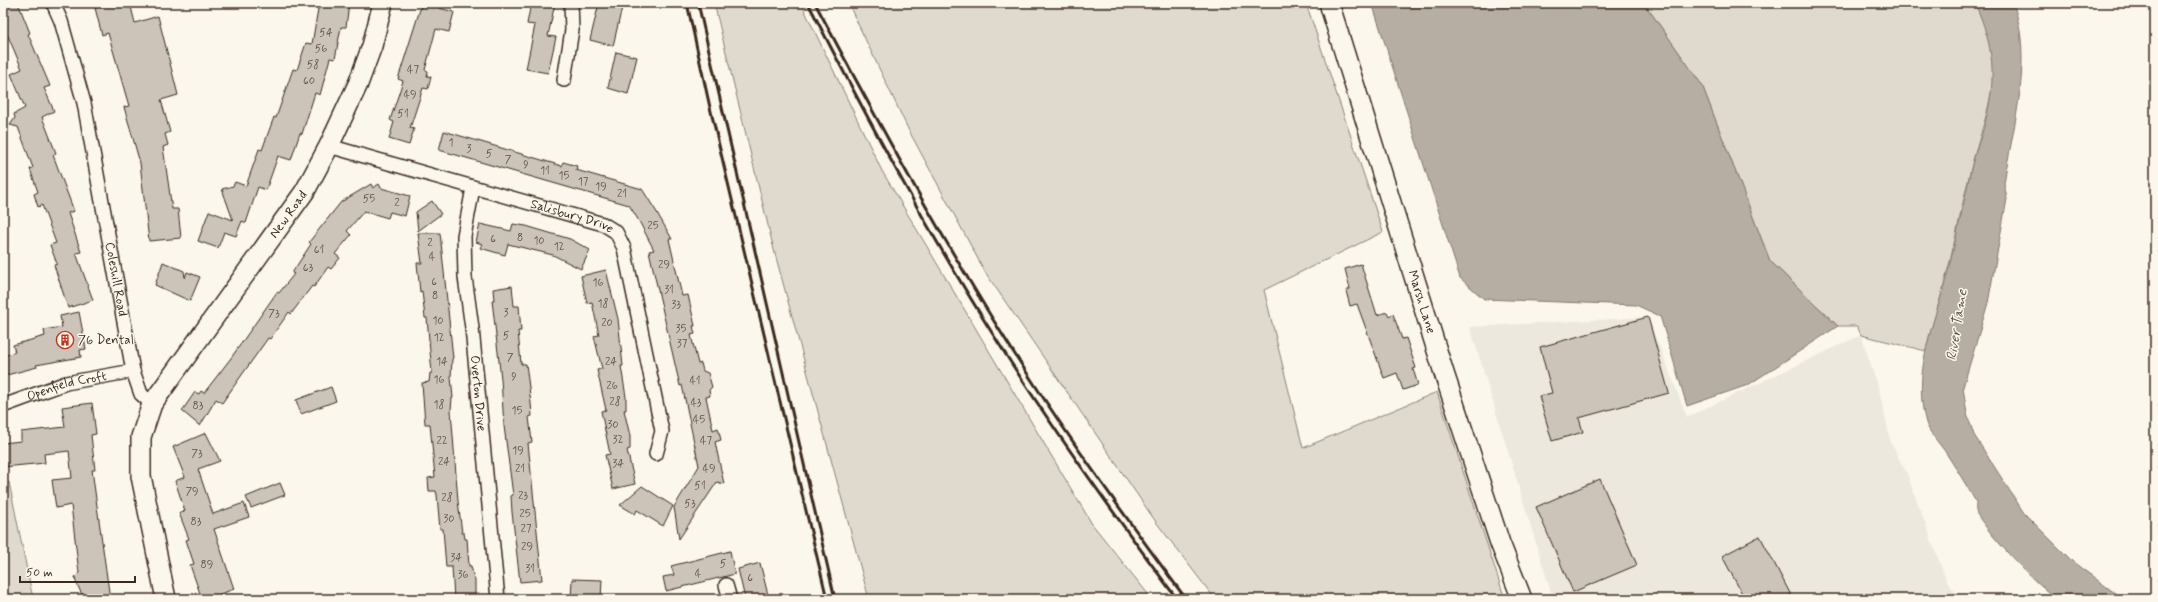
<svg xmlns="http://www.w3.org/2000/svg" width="2158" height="602" viewBox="0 0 2158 602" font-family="Mynerve,sans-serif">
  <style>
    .built { fill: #ede8dd }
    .green { fill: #dfd9ce; stroke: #8d8276 }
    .water { fill: #b6aea2; stroke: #85796d }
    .building { fill: #ccc4b9; stroke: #3b2a1e }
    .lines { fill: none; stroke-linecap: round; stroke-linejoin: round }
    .minor-casing { stroke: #3b2a1e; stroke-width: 16 }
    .secondary-casing { stroke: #3b2a1e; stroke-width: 22 }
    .minor { stroke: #fbf7ec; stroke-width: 13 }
    .secondary { stroke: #fbf7ec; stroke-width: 19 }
    .rail { stroke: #3b2a1e; stroke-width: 3 }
    .labels { text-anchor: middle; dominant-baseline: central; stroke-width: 3; stroke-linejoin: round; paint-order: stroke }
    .number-label { font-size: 11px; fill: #5f5045 }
    .street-label { font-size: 13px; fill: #3b2a1e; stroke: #fbf7ec }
    .poi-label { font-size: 13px; fill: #3b2a1e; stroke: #fbf7ec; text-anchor: start }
    .water-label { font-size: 14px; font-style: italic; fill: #605246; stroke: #fbf7ec }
  </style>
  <rect width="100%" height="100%" fill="#fbf7ec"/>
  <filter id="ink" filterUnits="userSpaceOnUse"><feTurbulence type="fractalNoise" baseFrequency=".025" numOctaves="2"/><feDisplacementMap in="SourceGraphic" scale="8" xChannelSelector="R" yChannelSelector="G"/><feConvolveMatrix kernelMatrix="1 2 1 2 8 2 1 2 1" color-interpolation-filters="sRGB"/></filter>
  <g filter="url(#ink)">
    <path class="built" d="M 1648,317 L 1687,417 L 1861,335 L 1879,390 L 1891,443 L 1907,474 L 1947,582 L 1961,599 L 1553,599 L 1470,327 Z"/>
    <path class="green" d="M 714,3 L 801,3 L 882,171 L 1092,524 L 1152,599 L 869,599 L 774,250 Z
      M 848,3 L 1306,3 L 1383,232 L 1264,290 L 1303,448 L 1437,392 L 1505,599 L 1215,599 L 1156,522 L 985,272 L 908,129 Z
      M 1644,3 L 1975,3 C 1983,21 1992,41 1993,61 C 1995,99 1980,132 1971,168 C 1961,208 1954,249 1943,289 C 1937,310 1930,330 1926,351 L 1861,335 L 1857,326 L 1838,326 L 1770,261 L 1702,85 Z
      M 9,482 L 33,599 L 3,599 L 3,486 Z"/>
    <path class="water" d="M 1372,3 L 1644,3 L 1702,85 L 1770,261 L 1838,326 L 1748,385 L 1687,406 L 1660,316 L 1636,305 L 1484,299 L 1460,278 Z
      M 1975,3 L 2013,3 C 2034,60 2013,125 2004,183 L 2007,199 L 1988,303 L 1963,387 L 1967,414 L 1974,435 L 2024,513 L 2073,562 L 2123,599 C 2111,599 2069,602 2059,599 C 2042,593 1986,531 1977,514 C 1975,510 1976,506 1976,502 C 1966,484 1955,467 1944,450 C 1938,442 1929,432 1926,423 C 1913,378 1930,333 1943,290 C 1954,250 1962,210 1971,169 C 1974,154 1981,139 1985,123 C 1997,77 1994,47 1975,3 Z"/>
    <path class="building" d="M 3,3 L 18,3 L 30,33 L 28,34 L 50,86 L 44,88 L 54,111 L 42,117 L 56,153 L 53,155 L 74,211 L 68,213 L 81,252 L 76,253 L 93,300 L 68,308 L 54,265 L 57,264 L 50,245 L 56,243 L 42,205 L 38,207 L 34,194 L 38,192 L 30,169 L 33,168 L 18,127 L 10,125 L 15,118 L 14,114 L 25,108 L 11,74 L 22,69 L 8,36 L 3,39 Z
      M 113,3 L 130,3 L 135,23 L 158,16 L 178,95 L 161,100 L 170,132 L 165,134 L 168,145 L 163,147 L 172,209 L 178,209 L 181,238 L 149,241 L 140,163 L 124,107 L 129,106 L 108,33 L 102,35 L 95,8 Z
      M 319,3 L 349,3 L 346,27 L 341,27 L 335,59 L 330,58 L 320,95 L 315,93 L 302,134 L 300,133 L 291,160 L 278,156 L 266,190 L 258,187 L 246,223 L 242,221 L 236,236 L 224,232 L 218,248 L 198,241 L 209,211 L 233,220 L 222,189 L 233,186 L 235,182 L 246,186 L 259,149 L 262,150 L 274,117 L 276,118 L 293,69 L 297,70 L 306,43 L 312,44 Z
      M 422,3 L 441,3 L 439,8 L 454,12 L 449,32 L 436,29 L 425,70 L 428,71 L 427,76 L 431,77 L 428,89 L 423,88 L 410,128 L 414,129 L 409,145 L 389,139 L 394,122 L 390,120 L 403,81 L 398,79 Z
      M 531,3 L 555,3 L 548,36 L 556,37 L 548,73 L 526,69 L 535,25 L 527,24 Z
      M 599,3 L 623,3 L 613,46 L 590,40 Z
      M 616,52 L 637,57 L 628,94 L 608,88 Z
      M 444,131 L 562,166 L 563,162 L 577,166 L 576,170 L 642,189 L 656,211 L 672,239 L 669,239 L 682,296 L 688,295 L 695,326 L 693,326 L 695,334 L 691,335 L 698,364 L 701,363 L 703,371 L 708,373 L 712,387 L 709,390 L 710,396 L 706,397 L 713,430 L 718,428 L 721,440 L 715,442 L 724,484 L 717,482 L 679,539 L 674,507 L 699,466 L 682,385 L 680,386 L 677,373 L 649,251 L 654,250 L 639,221 L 629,205 L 439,150 Z
      M 371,184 L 373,188 L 379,184 L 381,188 L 410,196 L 405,216 L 390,212 L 388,218 L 364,211 L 347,231 L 351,235 L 335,254 L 340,258 L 331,269 L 328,267 L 314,287 L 312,286 L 291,314 L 289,312 L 270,339 L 268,338 L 222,403 L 216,399 L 200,426 L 182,411 L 195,392 L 199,394 L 201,391 L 204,393 L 231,358 L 277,292 L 279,293 L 294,274 L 292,273 L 311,244 L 309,242 L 341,202 Z
      M 432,201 L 441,214 L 418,231 L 416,212 Z
      M 480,224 L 511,231 L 513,224 L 526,226 L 570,239 L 590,250 L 581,269 L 553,255 L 508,244 L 505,255 L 480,248 L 482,244 L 476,242 Z
      M 418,233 L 440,233 L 453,358 L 452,359 L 451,377 L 453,398 L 452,398 L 451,410 L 458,501 L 462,533 L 464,533 L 465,539 L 467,539 L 469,566 L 471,566 L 474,579 L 475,579 L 475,599 L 454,599 L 452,567 L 446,567 L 443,529 L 440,529 L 437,495 L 436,491 L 429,491 L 428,478 L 435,477 L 430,424 L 425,424 L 422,383 L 429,382 L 430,373 L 432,373 L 427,318 L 425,318 L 422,291 L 420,292 L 417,263 L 422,263 Z
      M 163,262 L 184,271 L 185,278 L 187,272 L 200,277 L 190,301 L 155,285 Z
      M 1361,264 L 1377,315 L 1387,312 L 1389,316 L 1393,314 L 1402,339 L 1406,338 L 1416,368 L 1413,369 L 1418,385 L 1403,390 L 1397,373 L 1384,378 L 1357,304 L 1350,306 L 1346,291 L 1350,289 L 1345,269 Z
      M 606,270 L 618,319 L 623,366 L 621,366 L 626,397 L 626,410 L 624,410 L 630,436 L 630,449 L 627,450 L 635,484 L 613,489 L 605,455 L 610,454 L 601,411 L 606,410 L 597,370 L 602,369 L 594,336 L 599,335 L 592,302 L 587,303 L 581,276 Z
      M 512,286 L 514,306 L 519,306 L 521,331 L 518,331 L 521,364 L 526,364 L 531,403 L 532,416 L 529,417 L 532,442 L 528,443 L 542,580 L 520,582 L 512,512 L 511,496 L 513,495 L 504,426 L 501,379 L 492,300 L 494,300 L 493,289 Z
      M 79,312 L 86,349 L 80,350 L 81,357 L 36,365 L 37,367 L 3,376 L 3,356 L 15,352 L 13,345 L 45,336 L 44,330 L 62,327 L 60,316 Z
      M 1648,317 L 1669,393 L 1579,418 L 1583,432 L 1552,441 L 1539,396 L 1552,393 L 1540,347 Z
      M 331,387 L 336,401 L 301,414 L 296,400 Z
      M 92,403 L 96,434 L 91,435 L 95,470 L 92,470 L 110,599 L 84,599 L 76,582 L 75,577 L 79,573 L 71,505 L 56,508 L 52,480 L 72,478 L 69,451 L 44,454 L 45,463 L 3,467 L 3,443 L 21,441 L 21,432 L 65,427 L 62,407 Z
      M 206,433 L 220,461 L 198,469 L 213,514 L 244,503 L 249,517 L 214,529 L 234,589 L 218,595 L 220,599 L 202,599 L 190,565 L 194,564 L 186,540 L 189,539 L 179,513 L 185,511 L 175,481 L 185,477 L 173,447 Z
      M 1600,479 L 1637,565 L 1573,592 L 1536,507 Z
      M 280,483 L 285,495 L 251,508 L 246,497 Z
      M 642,486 L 673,506 L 663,526 L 637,510 L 635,514 L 620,505 Z
      M 1760,536 L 1793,599 L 1745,599 L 1722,556 Z
      M 730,551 L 735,574 L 666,591 L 663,577 L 674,575 L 671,566 Z
      M 760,563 L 769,599 L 745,599 L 738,569 Z
      M 572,579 L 602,580 L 601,599 L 571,599 Z"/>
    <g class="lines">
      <defs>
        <g id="minor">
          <path id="s1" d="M 53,3 L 61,21 L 84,103 L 133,371 L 141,394 L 152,404"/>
          <path d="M 564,80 L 572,30 L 571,3"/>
          <path id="s2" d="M 329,146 L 603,224 L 616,232 L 624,248 L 662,431 L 656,454"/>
          <path id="s3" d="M 473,188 L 464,236 L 465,277 L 472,328 L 498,599"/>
          <path id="s4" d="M 3,406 L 66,383 L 133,371"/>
          <path d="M 726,585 L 730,599"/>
        </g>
        <g id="secondary">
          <path id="s5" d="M 1329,3 L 1444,373 L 1500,543 L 1522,599"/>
          <path id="s6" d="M 166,599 L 141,476 L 141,437 L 152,404 L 305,191 L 329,146 L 358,84 L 372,46 L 383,3"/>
        </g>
      </defs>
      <use href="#minor" class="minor-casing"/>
      <use href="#secondary" class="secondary-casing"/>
      <use href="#minor" class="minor"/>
      <use href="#secondary" class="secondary"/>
      <path class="rail" d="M 687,3 L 709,103 L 827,599
        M 698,3 L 835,599
        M 808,3 C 868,120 930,236 1001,347 C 1056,434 1116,517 1177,599
        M 815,3 C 866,100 918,196 975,290 C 1039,397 1112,499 1186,599"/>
    </g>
  </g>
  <defs>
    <symbol id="building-ring" viewBox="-11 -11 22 22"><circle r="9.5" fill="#fbf7ec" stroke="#c8321e" stroke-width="1.5"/><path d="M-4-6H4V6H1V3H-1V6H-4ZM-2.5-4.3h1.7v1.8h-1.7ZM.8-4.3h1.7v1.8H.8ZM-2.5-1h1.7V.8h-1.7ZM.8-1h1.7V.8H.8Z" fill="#c8321e"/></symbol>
  </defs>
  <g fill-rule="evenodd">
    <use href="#building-ring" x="55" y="330" width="20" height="20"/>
  </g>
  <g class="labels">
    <g class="number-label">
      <text x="326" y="33">54</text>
      <text x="321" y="49">56</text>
      <text x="313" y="65">58</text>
      <text x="413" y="70">47</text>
      <text x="309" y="81">60</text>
      <text x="410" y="95">49</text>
      <text x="403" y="114">51</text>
      <text x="451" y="143">1</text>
      <text x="469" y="149">3</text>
      <text x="489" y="154">5</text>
      <text x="508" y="160">7</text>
      <text x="526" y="165">9</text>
      <text x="545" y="171">11</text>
      <text x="564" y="176">15</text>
      <text x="583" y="182">17</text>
      <text x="601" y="187">19</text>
      <text x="622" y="194">21</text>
      <text x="369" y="199">55</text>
      <text x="397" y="203">2</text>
      <text x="653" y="226">25</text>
      <text x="520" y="238">8</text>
      <text x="493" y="239">6</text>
      <text x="539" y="241">10</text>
      <text x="430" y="243">2</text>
      <text x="559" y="247">12</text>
      <text x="319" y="250">61</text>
      <text x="432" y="257">4</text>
      <text x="664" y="265">29</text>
      <text x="308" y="268">63</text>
      <text x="434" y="282">6</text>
      <text x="598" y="283">16</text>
      <text x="669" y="290">31</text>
      <text x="435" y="296">8</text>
      <text x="603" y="304">18</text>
      <text x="676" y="305">33</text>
      <text x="506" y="313">3</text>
      <text x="274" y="314">73</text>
      <text x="438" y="321">10</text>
      <text x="607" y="323">20</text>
      <text x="681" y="329">35</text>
      <text x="506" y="336">5</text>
      <text x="439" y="338">12</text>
      <text x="682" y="344">37</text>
      <text x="510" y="358">7</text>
      <text x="442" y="362">14</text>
      <text x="611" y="362">24</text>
      <text x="514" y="377">9</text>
      <text x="439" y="380">16</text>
      <text x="695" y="381">41</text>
      <text x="612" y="386">26</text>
      <text x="615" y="402">28</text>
      <text x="696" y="403">43</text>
      <text x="439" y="405">18</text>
      <text x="198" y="406">83</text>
      <text x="517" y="411">15</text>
      <text x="699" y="420">45</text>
      <text x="613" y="425">30</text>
      <text x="618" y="440">32</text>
      <text x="442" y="441">22</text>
      <text x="706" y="441">47</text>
      <text x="518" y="451">19</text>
      <text x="197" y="454">73</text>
      <text x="444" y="462">24</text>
      <text x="618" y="464">34</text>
      <text x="520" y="469">21</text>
      <text x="709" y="469">49</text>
      <text x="700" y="486">51</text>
      <text x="192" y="492">79</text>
      <text x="523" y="496">23</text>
      <text x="447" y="498">28</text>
      <text x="690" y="504">53</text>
      <text x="525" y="514">25</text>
      <text x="449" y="519">30</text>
      <text x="196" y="522">83</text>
      <text x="526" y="529">27</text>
      <text x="527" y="547">29</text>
      <text x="456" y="558">34</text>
      <text x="723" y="564">5</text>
      <text x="207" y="565">89</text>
      <text x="530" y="569">31</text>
      <text x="698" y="574">4</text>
      <text x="463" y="575">36</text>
      <text x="750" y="578">6</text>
    </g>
    <g class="street-label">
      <text stroke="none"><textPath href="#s6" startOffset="433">New Road</textPath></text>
      <text stroke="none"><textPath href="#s2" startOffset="253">Salisbury Drive</textPath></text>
      <text stroke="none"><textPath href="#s1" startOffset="284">Coleshill Road</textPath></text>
      <text stroke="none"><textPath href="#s5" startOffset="313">Marsh Lane</textPath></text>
      <text stroke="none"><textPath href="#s4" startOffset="67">Openfield Croft</textPath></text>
      <text stroke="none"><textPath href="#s3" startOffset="207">Overton Drive</textPath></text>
    </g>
    <g class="poi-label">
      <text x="78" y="340">76 Dental</text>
    </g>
    <g class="water-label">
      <text transform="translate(1957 325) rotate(-81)">River Tame</text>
    </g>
  </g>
  <rect width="2158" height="602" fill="none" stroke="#fbf7ec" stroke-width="16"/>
  <rect x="8" y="8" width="2142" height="586" fill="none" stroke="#3b2a1e" stroke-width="1.5" filter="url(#ink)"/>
  <path d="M20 576v6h115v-6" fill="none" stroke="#3b2a1e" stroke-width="2"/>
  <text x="26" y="576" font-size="12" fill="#3b2a1e" stroke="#fbf7ec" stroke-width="3" paint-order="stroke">50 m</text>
</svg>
